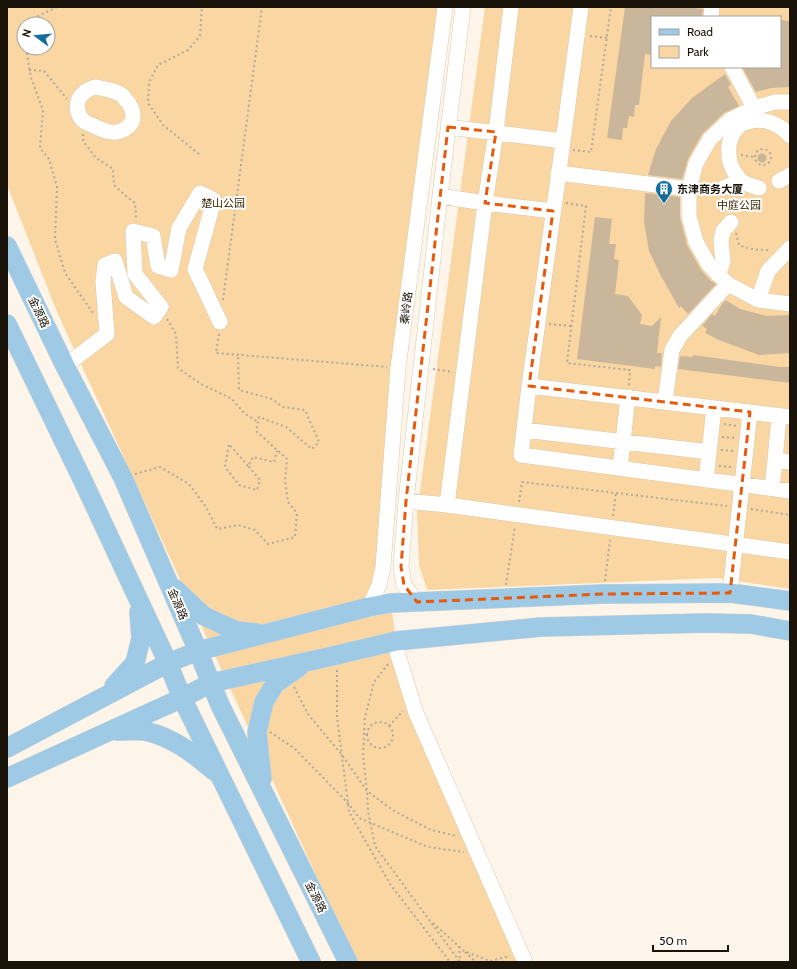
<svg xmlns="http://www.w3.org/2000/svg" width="797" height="969" viewBox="0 0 797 969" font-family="Cabin,'Noto Sans SC',sans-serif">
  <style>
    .green { fill: #fad7a2; fill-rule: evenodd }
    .building { fill: #c9b69b }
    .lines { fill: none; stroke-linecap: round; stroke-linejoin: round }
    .minor-casing { stroke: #dbc8ac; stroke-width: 16 }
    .major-casing { stroke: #d6d5d3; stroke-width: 20 }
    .path { stroke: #afa89d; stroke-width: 2; stroke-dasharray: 2 3; stroke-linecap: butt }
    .minor { stroke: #fff; stroke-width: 15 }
    .major { stroke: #9fcae6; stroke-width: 19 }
    .marked { fill: none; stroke: #e8590c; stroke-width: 3; stroke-dasharray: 8 5; stroke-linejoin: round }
    .labels { text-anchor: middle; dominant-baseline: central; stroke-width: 4; stroke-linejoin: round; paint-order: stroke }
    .poi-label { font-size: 11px; font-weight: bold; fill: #191309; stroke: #fff; text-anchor: start }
    .park-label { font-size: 11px; fill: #3f2a03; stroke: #fff }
    .street-label { font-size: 11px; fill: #191309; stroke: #fff }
  </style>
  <rect width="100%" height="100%" fill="#fdf5ea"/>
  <path class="green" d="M 7,7 L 445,7 L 383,567 L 369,606 L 391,603 L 397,652 L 525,962 L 356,962 L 57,312 L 7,185 ZM 24,24 L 48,24 L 48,48 L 24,48 Z
    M 485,7 L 790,7 L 790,589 L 717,578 L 427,590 L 419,565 L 417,514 ZM 652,17 L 780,17 L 780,67 L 652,67 Z"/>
  <path class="building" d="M 625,7 L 686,7 L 703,9 L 702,17 L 652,17 L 652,55 L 645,54 L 639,105 L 635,105 L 634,117 L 629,116 L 627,128 L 623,128 L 622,140 L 607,138 Z
    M 780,20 L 790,21 L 790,87 L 771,88 L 756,92 L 742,67 L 780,67 Z
    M 725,74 L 731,85 L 728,87 L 739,106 L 724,113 L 702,134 L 688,159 L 682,179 L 648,175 L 656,149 L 671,121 L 692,98 Z
    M757.5 158a4.5 4.5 0 1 1 9 0a4.5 4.5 0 1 1-9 0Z
    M 645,193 L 680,197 L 680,218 L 687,245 L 701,270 L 711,281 L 716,284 L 688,314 L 681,306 L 679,308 L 661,276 L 649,251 L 644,222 Z
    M 595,217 L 612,219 L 609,244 L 616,244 L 614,259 L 619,260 L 615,294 L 628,296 L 642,315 L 640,324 L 652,326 L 661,317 L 657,353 L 662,353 L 661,367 L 655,366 L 655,369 L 577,359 Z
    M 726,300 L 740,309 L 767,316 L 790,315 L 790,353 L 759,355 L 719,340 L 705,333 L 707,329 L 702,326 L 712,314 L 715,316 L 722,304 Z
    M 693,355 L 780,367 L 790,367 L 790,383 L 678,369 L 680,356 L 692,357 Z"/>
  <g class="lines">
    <defs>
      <path id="minor" d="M 581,7 L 555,201 L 529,386 L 790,417
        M 711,17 L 712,7
        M 732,67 L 754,108
        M 95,87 C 101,88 116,91 122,95 C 123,96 124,98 126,100 C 135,110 137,123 123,130 C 114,135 104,131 96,127 C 93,125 88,124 85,122 C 77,116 75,105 80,97 C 83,92 89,89 95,87 Z
        M 790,102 L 775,102 L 754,108 L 730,120 L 710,139 L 696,163 L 689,189 L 689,216 L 696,242 L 709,265 L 728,284 L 758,300 L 790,304
        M 448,127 L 563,141
        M 558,173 L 689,189
        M 779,181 L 790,175
        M 723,188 L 733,184 L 741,181
        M 759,188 C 753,186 745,184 741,181 C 739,180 739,178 737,176 C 726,162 725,138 740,125 C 742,123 745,123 748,122 C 764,117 780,124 790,136
        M 440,196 L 485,203 L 553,211
        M 718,275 L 723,262 L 721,240 L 723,231 L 731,222
        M 758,300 L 768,271 L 790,248
        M 65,366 L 107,334 L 103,282 L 105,265 L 115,261 L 126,297 L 154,317 L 161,307 L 135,274 L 133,231 L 153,236 L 158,266 L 171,270 L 179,228 L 200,193 L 214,200 L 195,269 L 220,322
        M 529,386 L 521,455 L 790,491
        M 665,402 L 672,350 L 680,336 L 728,284
        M 779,416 L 775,460 L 790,462
        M 524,430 L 709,452
        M 620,468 L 628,397
        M 706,480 L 714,408
        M 772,488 L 775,460
        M 406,501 L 447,505 L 790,552
        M 447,505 L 485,203 L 496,132 L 511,7
        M 730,593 L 750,412
        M 417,602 L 404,585 L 401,567 L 406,501 L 440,196 L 463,7
        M 369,607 L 379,585 L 383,567 L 398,368 L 445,7
        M 396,641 L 397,652 L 416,713 L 525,962"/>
      <path id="major" d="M 7,246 L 65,366 L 123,478 L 198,651 L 220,705 L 348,962
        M 7,324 L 85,485 L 168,663 L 182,698 L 311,962
        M 174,588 L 204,616 L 221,624 L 237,631 L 257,633
        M 114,686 L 135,663 L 141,638 L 139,612
        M 117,731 C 126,731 136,730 145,731 C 172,737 193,753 214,771
        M 7,748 L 168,663 L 198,651 L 369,607 L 391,603 L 603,594 L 730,593 L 790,601
        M 7,778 L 182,698 L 211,683 L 337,655 L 396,641 L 541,627 L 705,623 L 751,624 L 790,631
        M 262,779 L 257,732 L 264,702 L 275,684 L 299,667"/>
    </defs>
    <use href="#minor" class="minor-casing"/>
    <use href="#major" class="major-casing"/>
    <path class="path" d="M 32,24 L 34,18 L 57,7
      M 590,36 L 607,38
      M 26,48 L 31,78 L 43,110 L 40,148 L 49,159 L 57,187 L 55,239 L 65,273 L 93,313
      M 29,70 L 44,71 L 67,99
      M 83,134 L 83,141 L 96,158 L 113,169 L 114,185 L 126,196 L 135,203 L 136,216 L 135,220
      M755 157a8 8 0 1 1 16 0a8 8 0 1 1-16 0Z
      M 573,150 L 591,152 L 611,7
      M 199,154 L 163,125 L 148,103 L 149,82 L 158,65 L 188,50 L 200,36 L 202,7
      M 741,155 L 755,157
      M 566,203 L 586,206 L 567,363 L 630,370 L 629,386
      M 736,233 L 739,245 C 750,250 760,250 771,250
      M 223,300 L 262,7
      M 167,319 L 176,334 L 178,368 L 201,384 L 232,399 L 244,413 L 258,422
      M 549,324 L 571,326
      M 219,334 L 216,353 L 387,367
      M 433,369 L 453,372
      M 724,424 L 737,426
      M 722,437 L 736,438
      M 721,450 L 734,451
      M 248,466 L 229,444 L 225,467 L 239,485 L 257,490 L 260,480 L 248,466 L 253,457 L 274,462 L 277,451
      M 719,466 L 732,467
      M 135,474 L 160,467 L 189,484 L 206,507 L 217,529 L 238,525 L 255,530 L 268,544 L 295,537 L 297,513 L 288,502 L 285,481 L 287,459 L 256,431 L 259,417 L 286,427 L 312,449 L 319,442 L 305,410 L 283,407 L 272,399 L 239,390 L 238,355
      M 519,502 L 522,482 L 727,506
      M 751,509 L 790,515
      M 613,516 L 616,493
      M 605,581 L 610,540
      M 506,585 L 515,526
      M 388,664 L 374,682 L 365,717 L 363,756 L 367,791 L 368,811 L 375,846 L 460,962
      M 337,670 L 337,717 L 349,812 L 390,884 L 450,962
      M 294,687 L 308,714 L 342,755 L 367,791 L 394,811 L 431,830 L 457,836
      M367 735a13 13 0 1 1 26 0a13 13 0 1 1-26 0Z
      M 389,726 L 403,711
      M 270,732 L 294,748 L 347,802 L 359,818 L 428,847 L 464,852
      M 433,923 L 464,951 L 490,961 L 510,956
      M 459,946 L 460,961
      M 465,952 L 476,962"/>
    <use href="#minor" class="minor"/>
    <use href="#major" class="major"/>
  </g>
  <path class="marked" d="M 448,127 L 496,132 L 485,203 L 553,211 L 529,386 L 750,412 L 730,593 L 603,594 L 417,602 L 404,585 L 401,567 L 406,501 Z"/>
  <defs>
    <symbol id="building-pin" viewBox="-11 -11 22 30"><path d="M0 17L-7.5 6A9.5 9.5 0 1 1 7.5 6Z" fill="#126c9c" stroke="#fff"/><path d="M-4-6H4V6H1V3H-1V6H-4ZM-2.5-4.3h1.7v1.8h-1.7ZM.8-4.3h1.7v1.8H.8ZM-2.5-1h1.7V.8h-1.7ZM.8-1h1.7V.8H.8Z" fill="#fff"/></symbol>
  </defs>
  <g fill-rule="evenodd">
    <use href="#building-pin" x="654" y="179" width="20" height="27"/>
  </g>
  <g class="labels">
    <g class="poi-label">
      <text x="677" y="189">东津商务大厦</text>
    </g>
    <g class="park-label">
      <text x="223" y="203">楚山公园</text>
      <text x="739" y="205">中庭公园</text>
    </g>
    <g class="street-label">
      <text transform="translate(406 308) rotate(-83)">秦岭路</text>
      <text transform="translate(39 312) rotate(64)">金源路</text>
      <text transform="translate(178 604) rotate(66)">金源路</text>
      <text transform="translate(316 897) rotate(63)">金源路</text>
    </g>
  </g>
  <rect width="797" height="969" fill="none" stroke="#191309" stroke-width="16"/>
  <rect x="651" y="16" width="130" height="52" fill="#ffffff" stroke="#a3a19d"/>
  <rect x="659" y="29" width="20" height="6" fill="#9fcae6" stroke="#a3a19d"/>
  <text x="687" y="36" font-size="12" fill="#191309">Road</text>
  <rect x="659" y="46" width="20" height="12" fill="#fad7a2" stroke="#a3a19d"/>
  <text x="687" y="56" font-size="12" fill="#191309">Park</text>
  <g transform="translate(36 36) rotate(286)"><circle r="19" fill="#ffffff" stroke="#a3a19d"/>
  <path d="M0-3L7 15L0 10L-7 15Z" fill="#126c9c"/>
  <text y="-6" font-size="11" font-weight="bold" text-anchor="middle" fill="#191309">N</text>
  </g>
  <path d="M653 945v6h75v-6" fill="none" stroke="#191309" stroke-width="2"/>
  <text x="659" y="945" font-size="12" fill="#191309" stroke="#ffffff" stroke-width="3" paint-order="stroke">50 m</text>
</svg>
